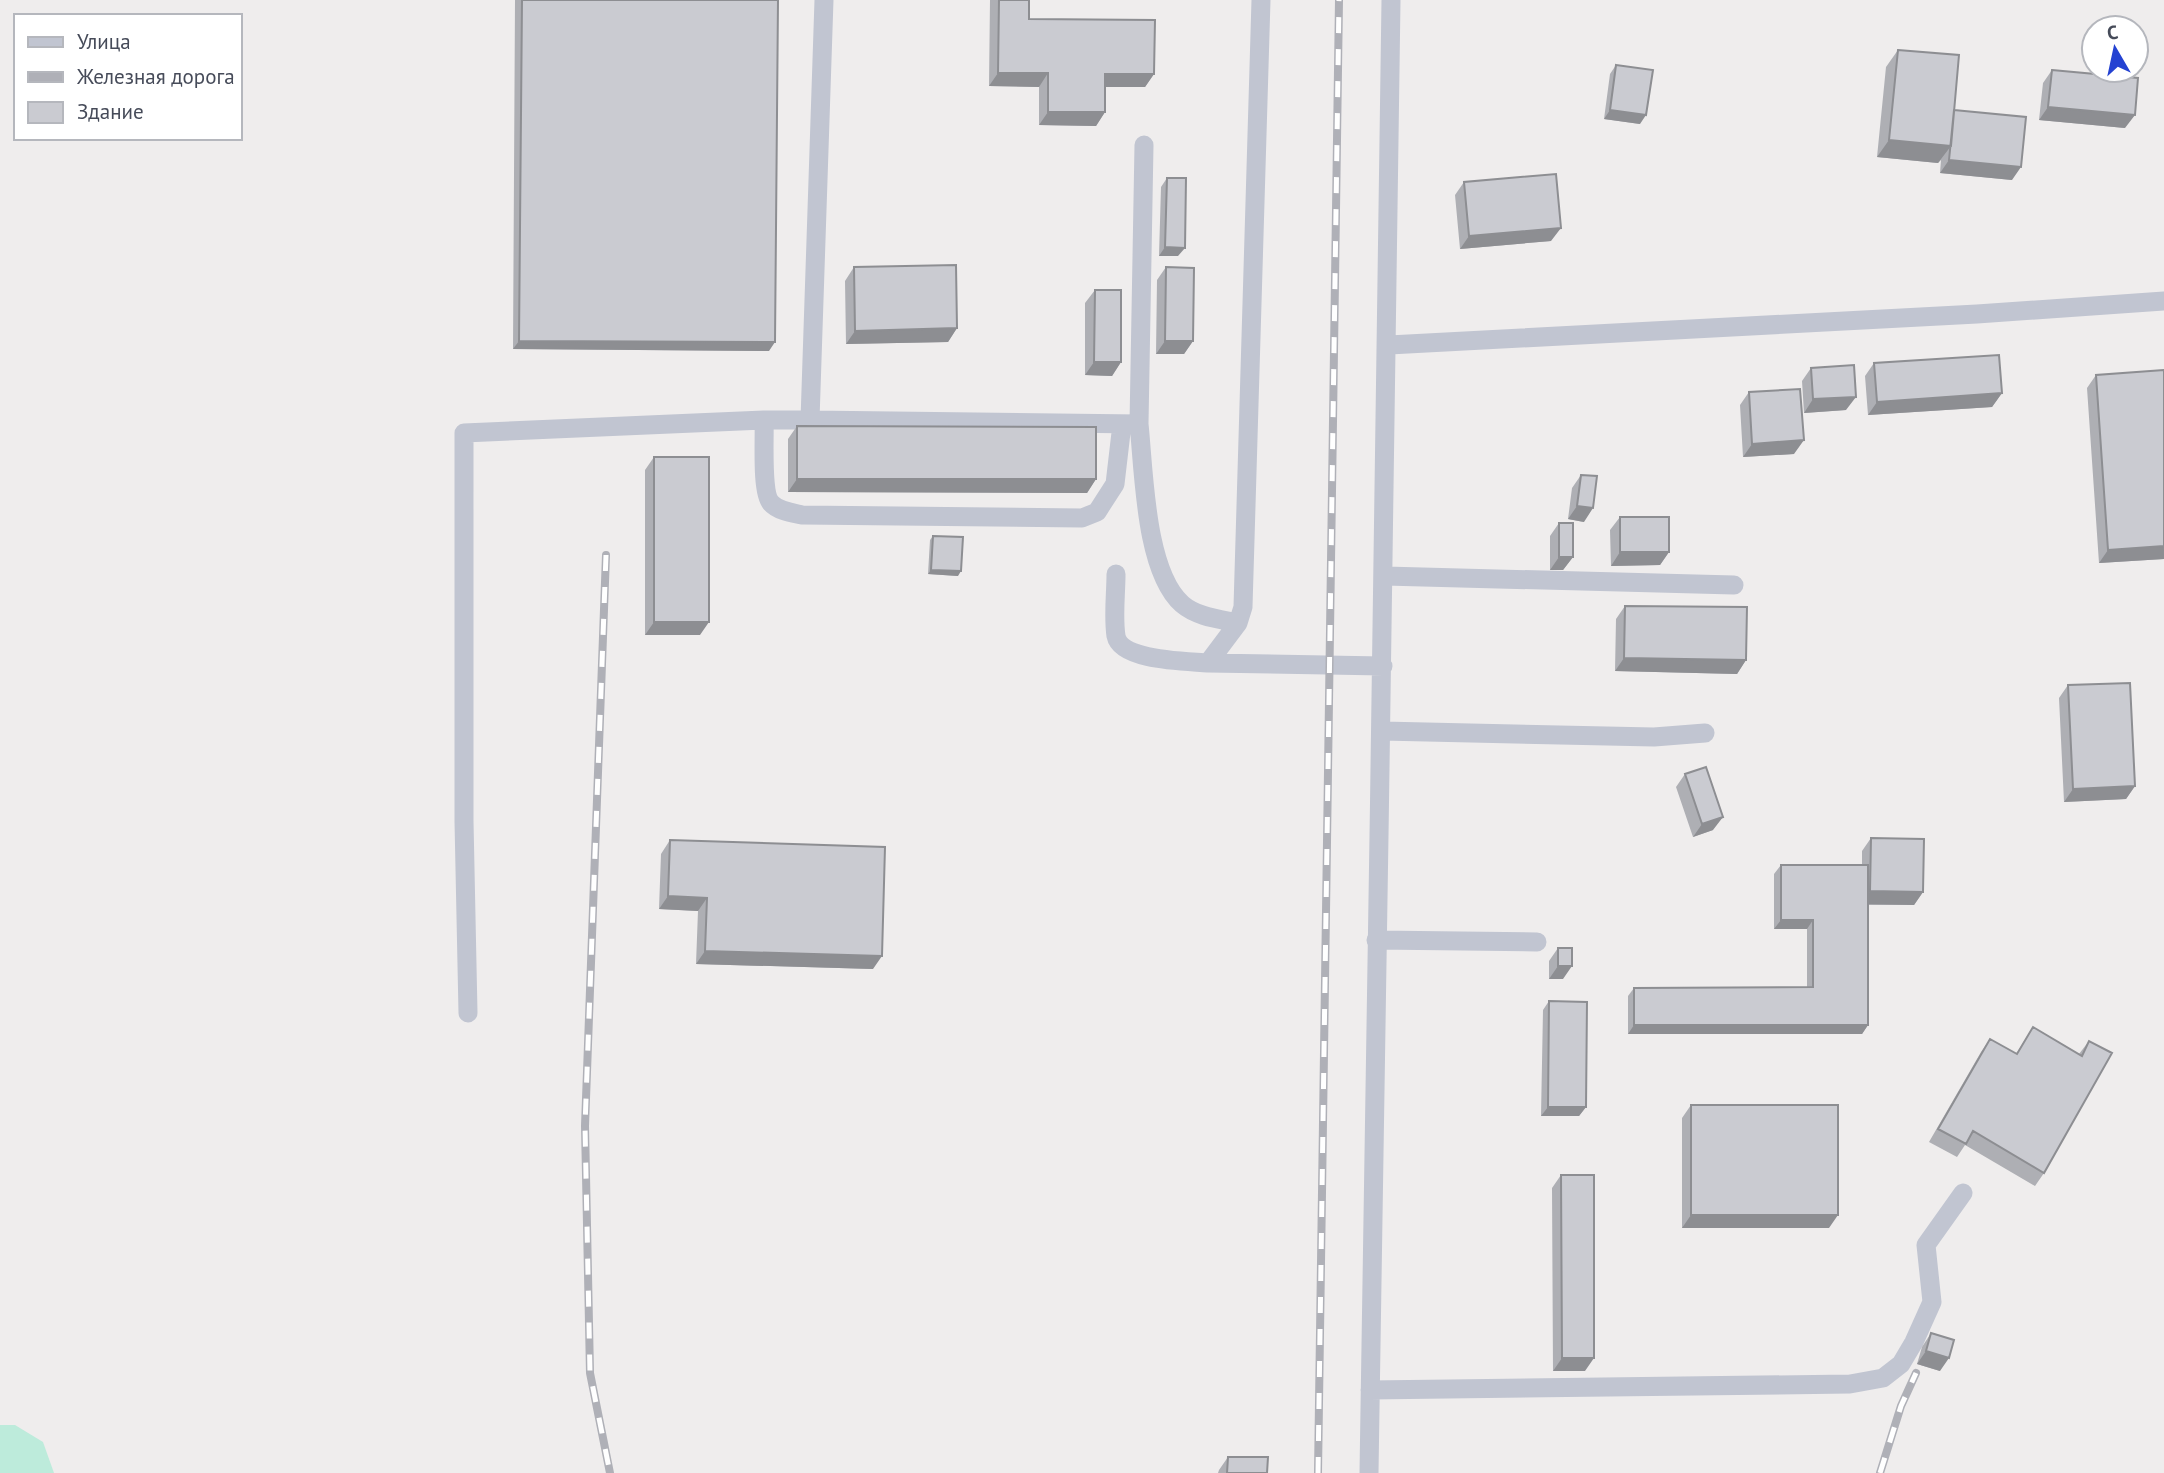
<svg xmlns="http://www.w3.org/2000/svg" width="2164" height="1473" viewBox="0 0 2164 1473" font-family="'PT Sans',sans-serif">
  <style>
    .green { fill: #bdebdb }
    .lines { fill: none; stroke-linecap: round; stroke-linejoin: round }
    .minor { stroke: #c1c5d1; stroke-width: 19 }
    .rail-casing { stroke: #afb0b7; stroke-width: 8 }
    .rail { stroke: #fff; stroke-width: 5; stroke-dasharray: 16; stroke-linecap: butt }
    .wall { fill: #aeafb4 }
    .shaded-wall { fill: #8d8e92 }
    .building { fill: #cacbd1; stroke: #8d8e92; stroke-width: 2 }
  </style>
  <rect width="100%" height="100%" fill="#efeded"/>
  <path class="green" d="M 0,1425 L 15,1425 L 43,1442 L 54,1473 L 0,1473 Z"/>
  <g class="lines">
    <path class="minor" d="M 824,0 L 810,420 L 1139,424 L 1144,145
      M 1261,0 L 1243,607 L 1238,623 L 1208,663 L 1383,666
      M 1389,345 L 1977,314 L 2164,301
      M 810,420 L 764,420 C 765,437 761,492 771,503 C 778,511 793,513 802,515 L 1082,518 L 1097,512 L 1115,484 L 1122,424
      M 1139,424 C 1144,472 1145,571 1182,604 C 1197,617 1219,619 1238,623
      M 1116,574 C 1116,594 1113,616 1116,636 C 1121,661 1186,661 1208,663
      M 1385,576 L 1734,585
      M 1382,731 L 1654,737 L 1705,733
      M 1376,940 L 1537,942
      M 468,1013 L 464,821 L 464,433 L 764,420
      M 1370,1390 L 1850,1384 L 1883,1378 L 1901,1364 L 1914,1342 L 1932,1302 L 1926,1245 L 1963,1193
      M 1369,1473 C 1374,982 1388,491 1391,0"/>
    <defs>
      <path id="rail" d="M 606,555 L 585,1126 L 590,1373 L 610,1473
        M 1318,1473 L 1339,0
        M 1880,1473 L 1901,1406 L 1916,1373"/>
    </defs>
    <use href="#rail" class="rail-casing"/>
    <use href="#rail" class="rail"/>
  </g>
  <path class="wall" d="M 515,0 L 778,0 L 769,351 L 513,349 Z
    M 990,0 L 1029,0 L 1029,19 L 1154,74 L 1145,87 L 1105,87 L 1105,112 L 1096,126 L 1039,125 L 1039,87 L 989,86 Z
    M 1898,50 L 1954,110 L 2012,180 L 1940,173 L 1941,160 L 1938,163 L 1877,157 L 1886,67 Z
    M 1616,65 L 1640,124 L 1604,119 L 1610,74 Z
    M 2052,70 L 2125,128 L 2039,120 L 2043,83 Z
    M 1167,178 L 1178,256 L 1159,256 L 1161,187 Z
    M 1464,182 L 1551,241 L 1460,249 L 1455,195 Z
    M 854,267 L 957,328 L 948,342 L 846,344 L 845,281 Z
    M 1166,267 L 1193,341 L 1184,354 L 1156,354 L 1157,280 Z
    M 1095,290 L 1121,362 L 1112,376 L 1085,375 L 1085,303 Z
    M 1874,363 L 2002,393 L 1992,407 L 1868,415 L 1865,376 Z
    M 1811,368 L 1846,410 L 1804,413 L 1802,381 Z
    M 2096,375 L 2164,559 L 2099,563 L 2087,388 Z
    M 1749,392 L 1794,454 L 1743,457 L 1740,405 Z
    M 797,426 L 1096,479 L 1087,493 L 788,492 L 788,439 Z
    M 654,457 L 700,635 L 645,635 L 645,470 Z
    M 1581,475 L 1584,522 L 1568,519 L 1572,488 Z
    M 1620,517 L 1669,552 L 1660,565 L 1611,566 L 1610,530 Z
    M 1559,523 L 1573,557 L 1563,570 L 1550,570 L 1550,536 Z
    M 933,536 L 958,576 L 928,574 L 930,540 Z
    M 1625,606 L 1746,660 L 1737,674 L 1615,671 L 1616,619 Z
    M 2068,685 L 2135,786 L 2126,799 L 2064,802 L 2059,698 Z
    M 1685,774 L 1713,830 L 1693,837 L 1676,787 Z
    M 1871,838 L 1923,892 L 1914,905 L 1868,905 L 1868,1025 L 1862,1034 L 1628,1034 L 1628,996 L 1634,988 L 1807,987 L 1807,929 L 1774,929 L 1774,874 L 1781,865 L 1862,865 L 1862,851 Z
    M 670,840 L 873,969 L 696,964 L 698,911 L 659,909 L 661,854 Z
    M 1558,948 L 1563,979 L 1549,979 L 1549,961 Z
    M 1549,1001 L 1586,1107 L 1579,1116 L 1541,1116 L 1543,1010 Z
    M 2033,1027 L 2079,1054 L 2089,1041 L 2044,1173 L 2035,1186 L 1965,1145 L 1957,1157 L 1929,1142 L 1981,1052 L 1990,1039 L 2016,1054 Z
    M 1691,1105 L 1829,1228 L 1682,1228 L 1682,1118 Z
    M 1561,1175 L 1585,1371 L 1553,1371 L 1552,1188 Z
    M 1931,1333 L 1940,1371 L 1917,1364 L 1922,1347 Z
    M 1228,1457 L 1267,1473 L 1218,1473 L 1219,1470 Z"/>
  <path class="shaded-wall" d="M 998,73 L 1048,73 L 1039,87 L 989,86 Z
    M 1105,74 L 1154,74 L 1145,87 L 1096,87 Z
    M 2048,107 L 2135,115 L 2125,128 L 2039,120 Z
    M 1610,110 L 1646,115 L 1640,124 L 1604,119 Z
    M 1048,112 L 1105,112 L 1096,126 L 1039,125 Z
    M 1889,140 L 1951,146 L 1938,163 L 1877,157 Z
    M 1949,160 L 2021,167 L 2012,180 L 1940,173 Z
    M 1561,228 L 1551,241 L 1460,249 L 1469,236 Z
    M 1165,247 L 1185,248 L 1178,256 L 1159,256 Z
    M 957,328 L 948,342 L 846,344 L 855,331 Z
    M 519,341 L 775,342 L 769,351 L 513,349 Z
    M 1165,341 L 1193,341 L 1184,354 L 1156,354 Z
    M 1094,362 L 1121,362 L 1112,376 L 1085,375 Z
    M 2002,393 L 1992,407 L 1868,415 L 1877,402 Z
    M 1856,397 L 1846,410 L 1804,413 L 1813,399 Z
    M 1804,440 L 1794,454 L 1743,457 L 1752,444 Z
    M 797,479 L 1096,479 L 1087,493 L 788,492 Z
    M 1577,506 L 1593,508 L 1584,522 L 1568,519 Z
    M 2164,546 L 2164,559 L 2099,563 L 2108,550 Z
    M 1620,552 L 1669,552 L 1660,565 L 1611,566 Z
    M 1559,557 L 1573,557 L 1563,570 L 1550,570 Z
    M 931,570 L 961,571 L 958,576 L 928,574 Z
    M 654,622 L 709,622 L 700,635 L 645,635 Z
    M 1624,658 L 1746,660 L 1737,674 L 1615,671 Z
    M 2135,786 L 2126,799 L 2064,802 L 2073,789 Z
    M 1723,817 L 1713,830 L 1693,837 L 1702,824 Z
    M 1870,891 L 1923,892 L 1914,905 L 1861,904 Z
    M 668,896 L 707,898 L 698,911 L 659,909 Z
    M 1781,920 L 1813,920 L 1807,929 L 1774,929 Z
    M 705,951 L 882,956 L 873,969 L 696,964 Z
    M 1558,966 L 1572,966 L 1563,979 L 1549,979 Z
    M 1634,1025 L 1868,1025 L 1862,1034 L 1628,1034 Z
    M 1548,1107 L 1586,1107 L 1579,1116 L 1541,1116 Z
    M 1691,1215 L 1838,1215 L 1829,1228 L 1682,1228 Z
    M 1926,1351 L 1949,1358 L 1940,1371 L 1917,1364 Z
    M 1562,1358 L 1594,1358 L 1585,1371 L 1553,1371 Z"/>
  <path class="building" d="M 522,0 L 778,0 L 775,342 L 519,341 Z
    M 999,0 L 1029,0 L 1029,19 L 1155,20 L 1154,74 L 1105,74 L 1105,112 L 1048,112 L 1048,73 L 998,73 Z
    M 1898,50 L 1959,55 L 1951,146 L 1889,140 Z
    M 1616,65 L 1653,70 L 1646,115 L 1610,110 Z
    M 2052,70 L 2138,78 L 2135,115 L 2048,107 Z
    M 1954,110 L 2026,117 L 2021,167 L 1949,160 Z
    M 1556,174 L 1561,228 L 1469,236 L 1464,182 Z
    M 1167,178 L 1186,178 L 1185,248 L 1165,247 Z
    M 956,265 L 957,328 L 855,331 L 854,267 Z
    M 1166,267 L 1194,268 L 1193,341 L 1165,341 Z
    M 1095,290 L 1121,290 L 1121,362 L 1094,362 Z
    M 1999,355 L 2002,393 L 1877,402 L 1874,363 Z
    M 1854,365 L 1856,397 L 1813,399 L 1811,368 Z
    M 2164,370 L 2164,546 L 2108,550 L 2096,375 Z
    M 1800,389 L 1804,440 L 1752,444 L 1749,392 Z
    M 797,426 L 1096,427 L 1096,479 L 797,479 Z
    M 654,457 L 709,457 L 709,622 L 654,622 Z
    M 1581,475 L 1597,476 L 1593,508 L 1577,506 Z
    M 1620,517 L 1669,517 L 1669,552 L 1620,552 Z
    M 1559,523 L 1573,523 L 1573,557 L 1559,557 Z
    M 933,536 L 963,537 L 961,571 L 931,570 Z
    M 1625,606 L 1747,607 L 1746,660 L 1624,658 Z
    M 2130,683 L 2135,786 L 2073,789 L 2068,685 Z
    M 1706,767 L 1723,817 L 1702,824 L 1685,774 Z
    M 1871,838 L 1924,839 L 1923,892 L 1870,891 Z
    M 670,840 L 885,847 L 882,956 L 705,951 L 707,898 L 668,896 Z
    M 1781,865 L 1868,865 L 1868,1025 L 1634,1025 L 1634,988 L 1813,987 L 1813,920 L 1781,920 Z
    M 1558,948 L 1572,948 L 1572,966 L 1558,966 Z
    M 1549,1001 L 1587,1002 L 1586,1107 L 1548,1107 Z
    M 2033,1027 L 2082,1056 L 2089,1041 L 2112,1053 L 2044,1173 L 1973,1131 L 1966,1144 L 1938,1129 L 1990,1039 L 2017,1054 Z
    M 1691,1105 L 1838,1105 L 1838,1215 L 1691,1215 Z
    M 1561,1175 L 1594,1175 L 1594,1358 L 1562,1358 Z
    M 1931,1333 L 1954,1340 L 1949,1358 L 1926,1351 Z
    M 1228,1457 L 1268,1457 L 1267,1473 L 1227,1473 Z"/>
  <rect x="14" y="14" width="228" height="126" fill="#ffffff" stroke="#b5b7bd" stroke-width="2"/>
  <rect x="28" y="37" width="35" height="10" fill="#c1c5d1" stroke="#b5b7bd" stroke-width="2"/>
  <text x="77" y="49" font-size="21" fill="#464b59">Улица</text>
  <rect x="28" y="72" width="35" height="10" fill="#afb0b7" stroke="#b5b7bd" stroke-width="2"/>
  <text x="77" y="84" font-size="21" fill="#464b59">Железная дорога</text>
  <rect x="28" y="102" width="35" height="21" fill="#cacbd1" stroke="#b5b7bd" stroke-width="2"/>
  <text x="77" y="119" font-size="21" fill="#464b59">Здание</text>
  <g transform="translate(2115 49) rotate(351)"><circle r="33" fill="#ffffff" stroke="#b5b7bd" stroke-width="2"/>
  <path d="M0-5L12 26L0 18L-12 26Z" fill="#2442d2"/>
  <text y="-10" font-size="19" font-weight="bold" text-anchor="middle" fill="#464b59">С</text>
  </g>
</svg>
